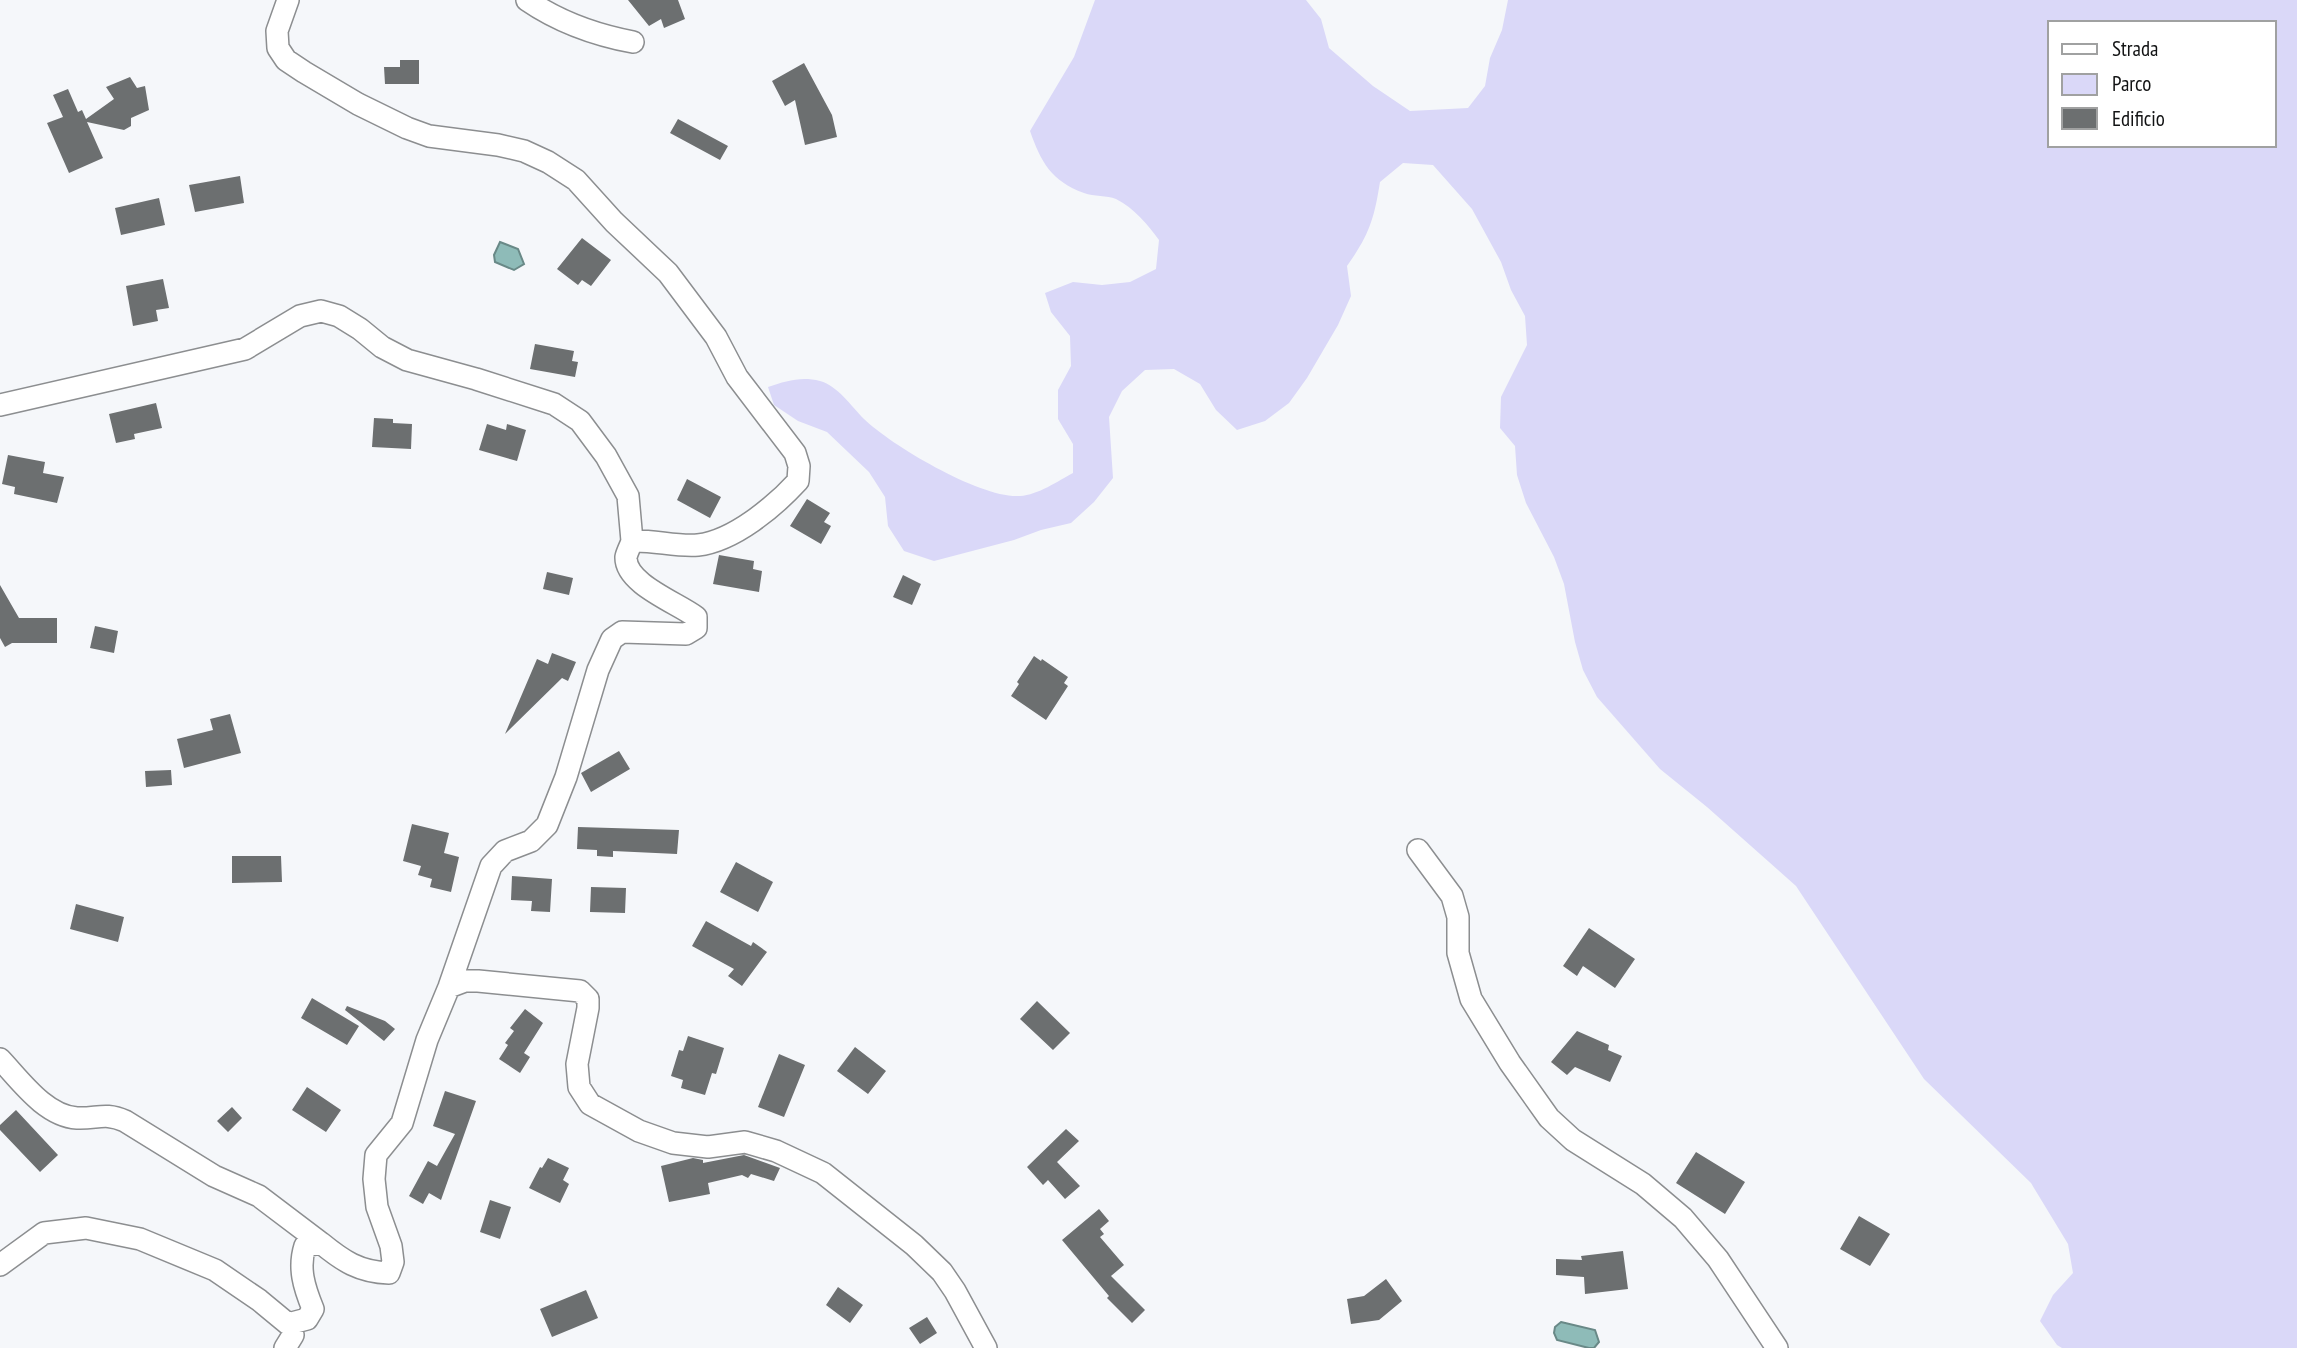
<svg xmlns="http://www.w3.org/2000/svg" width="2297" height="1348" viewBox="0 0 2297 1348" font-family="'PT Sans Narrow',sans-serif">
  <style>
    .green { fill: #dad8f8; fill-rule: evenodd }
    .water { fill: #8ebbb8; stroke: #698987; stroke-width: 2 }
    .building { fill: #6c6f70 }
    .lines { fill: none; stroke-linecap: round; stroke-linejoin: round }
    .street-casing { stroke: #8c8e90; stroke-width: 24 }
    .street { stroke: #fff; stroke-width: 21 }
  </style>
  <rect width="100%" height="100%" fill="#f5f7fa"/>
  <path class="green" d="M 1095,0 L 1306,0 L 1321,19 L 1329,48 L 1373,86 L 1410,111 L 1468,108 L 1485,86 L 1490,58 L 1502,30 L 1508,0 L 2297,0 L 2297,1348 L 2062,1348 L 2057,1345 L 2040,1321 L 2053,1295 L 2073,1273 L 2068,1244 L 2031,1183 L 1924,1079 L 1796,886 L 1707,807 L 1660,769 L 1597,697 L 1583,670 L 1575,642 L 1564,584 L 1554,557 L 1526,503 L 1517,475 L 1515,446 L 1500,428 L 1501,397 L 1527,345 L 1525,316 L 1511,290 L 1501,262 L 1472,209 L 1433,165 L 1403,163 L 1380,182 C 1374,220 1369,235 1347,266 L 1351,296 L 1338,325 L 1307,378 L 1289,403 L 1265,421 L 1237,430 L 1216,410 L 1200,384 L 1174,369 L 1145,370 L 1122,391 L 1109,417 L 1113,478 L 1094,502 L 1071,523 L 1041,530 L 1014,540 L 934,561 L 904,551 L 888,526 L 885,497 L 869,472 L 827,432 L 798,421 L 774,405 L 768,387 C 786,381 801,376 820,381 C 838,386 851,406 864,419 C 892,446 982,499 1020,496 C 1038,495 1058,481 1073,473 L 1073,444 L 1058,419 L 1058,390 L 1071,366 L 1070,336 L 1051,312 L 1045,293 L 1073,282 L 1102,285 L 1130,282 L 1156,269 L 1159,240 C 1148,225 1134,208 1116,199 C 1107,195 1094,197 1084,193 C 1051,181 1041,162 1030,131 L 1074,57 ZM 2050,23 L 2274,23 L 2274,145 L 2050,145 Z"/>
  <path class="water" d="M 500,242 L 518,249 L 524,264 L 514,270 L 495,262 L 494,255 Z
    M 1561,1322 L 1595,1330 L 1599,1342 L 1594,1348 L 1589,1348 L 1557,1340 L 1554,1333 L 1555,1327 Z"/>
  <path class="building" d="M 628,0 L 678,0 L 685,19 L 664,28 L 661,19 L 649,26 Z
    M 400,60 L 419,60 L 419,84 L 385,84 L 384,67 L 400,67 Z
    M 804,63 L 832,115 L 837,137 L 805,145 L 795,100 L 785,106 L 772,81 Z
    M 130,77 L 137,88 L 145,86 L 149,110 L 131,118 L 131,126 L 124,130 L 87,122 L 103,158 L 69,173 L 47,123 L 63,117 L 53,95 L 68,89 L 78,112 L 82,110 L 86,119 L 114,99 L 106,87 Z
    M 678,119 L 728,146 L 720,160 L 670,133 Z
    M 240,176 L 244,203 L 195,212 L 189,185 Z
    M 159,198 L 165,225 L 121,235 L 115,208 Z
    M 582,238 L 611,260 L 591,286 L 582,280 L 578,285 L 557,269 Z
    M 163,279 L 169,308 L 156,310 L 158,321 L 133,326 L 126,286 Z
    M 535,344 L 574,351 L 572,361 L 578,362 L 575,377 L 530,369 Z
    M 156,403 L 162,428 L 134,434 L 135,439 L 116,443 L 109,414 Z
    M 374,418 L 393,419 L 393,423 L 412,424 L 411,449 L 372,447 Z
    M 487,424 L 506,430 L 507,424 L 526,430 L 517,461 L 479,450 Z
    M 8,455 L 45,462 L 43,473 L 64,477 L 57,503 L 14,494 L 15,487 L 2,484 Z
    M 687,479 L 721,497 L 710,518 L 677,500 Z
    M 807,499 L 830,513 L 824,522 L 831,526 L 821,544 L 790,526 Z
    M 719,555 L 754,561 L 753,569 L 762,571 L 759,592 L 713,584 Z
    M 547,572 L 573,578 L 569,595 L 543,589 Z
    M 903,575 L 921,584 L 912,605 L 893,597 Z
    M 0,585 L 19,618 L 57,618 L 57,643 L 12,643 L 5,647 L 0,638 Z
    M 95,626 L 118,631 L 114,653 L 90,648 Z
    M 552,653 L 576,662 L 568,681 L 562,678 L 505,734 L 537,659 L 548,664 Z
    M 1034,656 L 1041,661 L 1042,659 L 1068,677 L 1064,683 L 1068,686 L 1046,720 L 1011,696 L 1019,684 L 1017,682 Z
    M 230,714 L 241,753 L 184,768 L 177,739 L 213,730 L 210,719 Z
    M 619,751 L 630,769 L 591,792 L 581,773 Z
    M 171,770 L 172,785 L 146,787 L 145,771 Z
    M 412,824 L 449,833 L 444,853 L 459,857 L 451,892 L 430,887 L 432,879 L 418,875 L 421,866 L 403,861 Z
    M 578,827 L 679,830 L 677,854 L 613,851 L 613,857 L 597,856 L 597,850 L 577,849 Z
    M 232,856 L 281,856 L 282,882 L 232,883 Z
    M 736,862 L 773,882 L 758,912 L 720,892 Z
    M 512,876 L 552,879 L 550,912 L 531,911 L 532,901 L 511,900 Z
    M 591,887 L 626,888 L 625,913 L 590,912 Z
    M 76,904 L 124,917 L 118,942 L 70,929 Z
    M 706,921 L 751,946 L 753,942 L 767,952 L 742,986 L 728,976 L 734,969 L 692,946 Z
    M 1589,928 L 1635,959 L 1615,988 L 1583,966 L 1577,976 L 1563,966 Z
    M 312,998 L 359,1026 L 347,1045 L 301,1018 Z
    M 1037,1001 L 1070,1033 L 1053,1050 L 1020,1019 Z
    M 347,1006 L 385,1021 L 395,1029 L 384,1041 L 345,1010 Z
    M 525,1009 L 543,1023 L 524,1053 L 530,1057 L 520,1073 L 499,1059 L 508,1045 L 505,1043 L 514,1031 L 510,1028 Z
    M 1577,1031 L 1609,1045 L 1608,1050 L 1622,1056 L 1610,1082 L 1575,1067 L 1567,1075 L 1551,1062 Z
    M 688,1036 L 724,1048 L 716,1074 L 712,1073 L 705,1095 L 681,1088 L 683,1080 L 671,1076 L 679,1050 L 683,1051 Z
    M 855,1047 L 886,1071 L 868,1094 L 837,1071 Z
    M 779,1054 L 805,1065 L 784,1117 L 758,1107 Z
    M 307,1087 L 341,1110 L 326,1132 L 292,1110 Z
    M 445,1091 L 476,1101 L 441,1200 L 429,1193 L 423,1204 L 409,1196 L 428,1161 L 437,1166 L 455,1134 L 433,1126 Z
    M 232,1107 L 242,1118 L 228,1132 L 217,1121 Z
    M 16,1110 L 58,1155 L 40,1172 L 0,1130 L 0,1125 Z
    M 1066,1129 L 1079,1141 L 1057,1162 L 1080,1186 L 1065,1199 L 1048,1180 L 1043,1185 L 1027,1167 Z
    M 1696,1152 L 1745,1182 L 1725,1214 L 1676,1183 Z
    M 744,1155 L 780,1168 L 774,1181 L 751,1174 L 748,1178 L 742,1175 L 708,1183 L 710,1194 L 669,1202 L 661,1166 L 693,1158 L 703,1160 L 703,1163 Z
    M 548,1158 L 569,1168 L 563,1180 L 569,1184 L 560,1203 L 529,1188 L 540,1167 L 542,1168 Z
    M 490,1200 L 511,1207 L 500,1239 L 480,1232 Z
    M 1099,1209 L 1109,1221 L 1100,1229 L 1104,1234 L 1100,1237 L 1124,1265 L 1111,1276 L 1145,1310 L 1132,1323 L 1107,1298 L 1109,1296 L 1062,1240 Z
    M 1859,1216 L 1890,1234 L 1870,1266 L 1840,1249 Z
    M 1623,1251 L 1628,1289 L 1585,1294 L 1584,1277 L 1556,1275 L 1556,1259 L 1582,1260 L 1581,1256 Z
    M 1386,1279 L 1402,1301 L 1379,1320 L 1351,1324 L 1347,1299 L 1364,1296 Z
    M 838,1287 L 863,1305 L 850,1323 L 826,1305 Z
    M 586,1290 L 598,1318 L 552,1337 L 540,1309 Z
    M 927,1317 L 937,1333 L 920,1344 L 909,1328 Z"/>
  <g class="lines">
    <defs>
      <path id="street" d="M 527,0 C 559,22 596,35 633,42
        M 0,405 L 245,349 L 300,316 L 321,311 L 339,316 L 360,329 L 382,347 L 407,360 L 476,379 L 554,404 L 580,421 L 606,456 L 628,496 L 632,541
        M 1418,850 L 1452,896 L 1458,917 L 1458,953 L 1471,999 L 1510,1063 L 1549,1118 L 1573,1140 L 1643,1184 L 1683,1218 L 1718,1259 L 1777,1348
        M 449,987 L 465,981 L 478,981 L 580,991 L 588,999 L 588,1008 L 577,1064 L 579,1087 L 590,1104 L 639,1131 L 673,1143 L 708,1147 L 745,1142 L 776,1151 L 823,1173 L 914,1245 L 942,1272 L 955,1291 L 986,1348
        M 0,1059 C 20,1080 45,1116 77,1118 C 97,1119 105,1112 125,1121 L 214,1176 L 259,1196 L 321,1243
        M 0,1265 L 44,1233 L 86,1228 L 140,1239 L 215,1270 L 259,1300 L 288,1324 L 307,1319 L 313,1309 C 304,1287 298,1268 305,1246 L 321,1243 C 343,1261 359,1272 389,1273 L 393,1262 L 391,1246 L 377,1207 L 374,1179 L 376,1155 L 402,1123 L 427,1040 L 449,987 L 491,866 L 505,851 L 531,841 L 547,825 L 566,777 L 598,670 L 612,639 L 622,632 L 686,634 L 696,628 L 696,617 C 678,603 625,584 626,557 C 627,552 631,545 632,541 C 654,540 677,547 698,545 C 734,541 775,506 798,481 L 799,466 L 795,453 L 737,377 L 716,337 L 668,273 L 614,222 L 576,180 L 548,162 L 524,151 L 498,145 L 429,136 L 407,128 L 358,104 L 304,72 L 286,60 L 278,48 L 277,31 L 288,0
        M 285,1348 L 293,1335"/>
    </defs>
    <use href="#street" class="street-casing"/>
    <use href="#street" class="street"/>
  </g>
  <rect x="2048" y="21" width="228" height="126" fill="#ffffff" stroke="#a0a1a1" stroke-width="2"/>
  <rect x="2062" y="44" width="35" height="10" fill="#ffffff" stroke="#a0a1a1" stroke-width="2"/>
  <text x="2112" y="56" font-size="21" fill="#121314">Strada</text>
  <rect x="2062" y="74" width="35" height="21" fill="#dad8f8" stroke="#a0a1a1" stroke-width="2"/>
  <text x="2112" y="91" font-size="21" fill="#121314">Parco</text>
  <rect x="2062" y="108" width="35" height="21" fill="#6c6f70" stroke="#a0a1a1" stroke-width="2"/>
  <text x="2112" y="126" font-size="21" fill="#121314">Edificio</text>
</svg>
